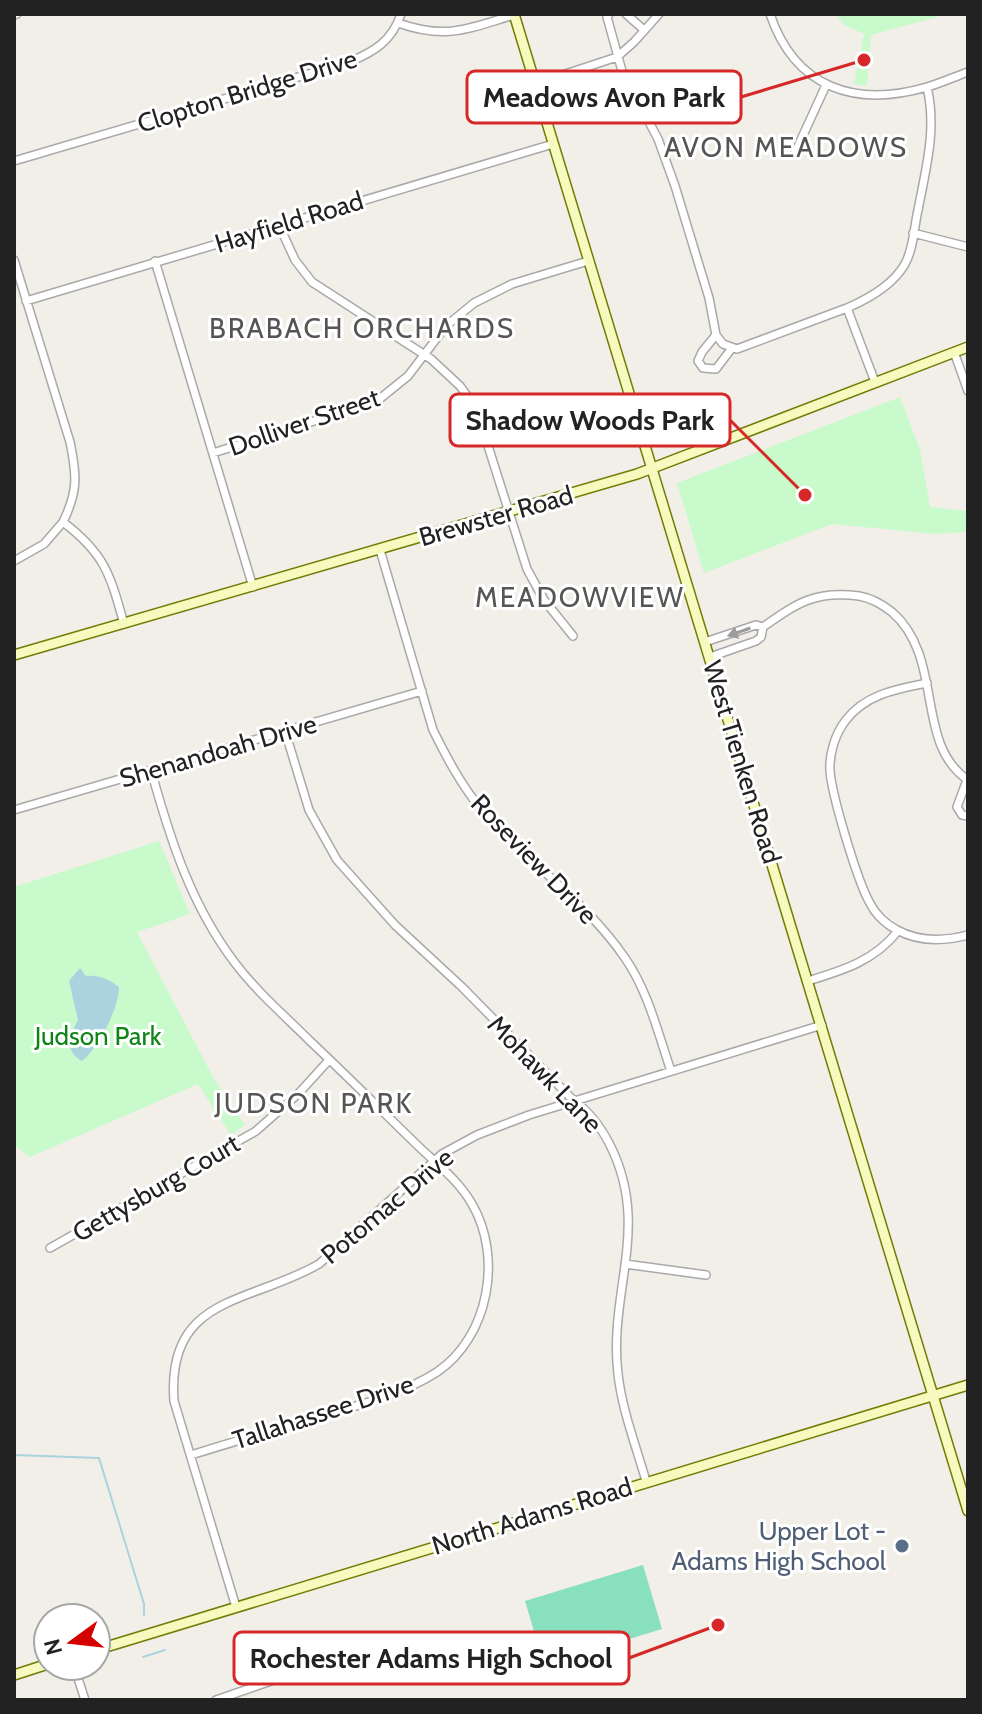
<svg xmlns="http://www.w3.org/2000/svg" width="982" height="1714" viewBox="0 0 982 1714" font-family="Cabin,sans-serif">
  <style>
    .park { fill: #c8facc }
    .pitch { fill: #88e0be }
    .water { fill: #aad3df }
    .lines { fill: none; stroke-linecap: round; stroke-linejoin: round }
    .stream { stroke: #aad3df; stroke-width: 2 }
    .street-casing { stroke: #a9a9a9; stroke-width: 10 }
    .secondary-casing { stroke: #707d05; stroke-width: 12 }
    .street { stroke: #fff; stroke-width: 7 }
    .secondary { stroke: #f7fabf; stroke-width: 9 }
    .oneway { fill: #9c9c9c }
    .service-dot { fill: #5c6f8a; stroke: #fff; stroke-width: 3 }
    .labels { text-anchor: middle; dominant-baseline: central; stroke-width: 6; stroke-linejoin: round; paint-order: stroke }
    .street-label { font-size: 26px; fill: #222; stroke: #fff }
    .park-label { font-size: 26px; fill: #0c8416; stroke: #fff }
    .service-label { font-size: 26px; fill: #4e5e75; stroke: #fff; text-anchor: end }
    .neighbourhood-label { font-size: 28px; letter-spacing: 2px; fill: #555; stroke: #fff }
    .leader { fill: none; stroke: #d62828; stroke-width: 3 }
    .callout-dot { fill: #d62828; stroke: #fff; stroke-width: 3 }
    .callout { fill: #fff; stroke: #d62828; stroke-width: 3 }
    .callout-label { font-size: 28px; text-anchor: middle; font-weight: bold; fill: #222 }
  </style>
  <rect width="100%" height="100%" fill="#f2efe9"/>
  <path class="park" d="M 836,14 L 948,14 L 871,35 L 867,86 L 854,84 L 864,34 L 844,25 Z
    M 900,397 L 920,450 L 930,507 L 968,511 L 968,532 L 935,534 L 832,524 L 704,573 L 677,483 Z
    M 159,841 L 190,914 L 137,932 L 213,1077 L 245,1125 L 231,1135 L 198,1084 L 30,1157 L 14,1145 L 14,887 Z"/>
  <path class="pitch" d="M 643,1565 L 662,1629 L 544,1665 L 525,1601 Z"/>
  <path class="water" d="M 80,968 L 86,976 C 100,975 108,979 119,987 C 119,1008 99,1047 82,1061 C 64,1052 70,1035 78,1020 L 69,981 Z"/>
  <g class="lines">
    <path class="stream" d="M 14,1455 L 99,1458 L 144,1604 L 144,1615
      M 143,1657 L 165,1650"/>
    <defs>
      <path id="street" d="M 609,14 L 607,17 L 622,71 L 658,139 L 675,186 L 709,298 L 716,335 L 723,344 L 737,349 L 847,308
        M 626,14 L 644,30
        M 770,14 C 795,88 855,108 927,87 C 941,83 954,77 968,72
        M 14,15 L 17,14
        M 398,23 C 447,40 466,29 514,15
        M 535,84 L 617,57 L 634,42 L 659,14
        M 794,155 L 826,85
        M 14,161 L 349,62 C 374,52 392,41 401,14
        M 279,225 L 295,260 L 312,282 L 431,359 L 460,386 L 476,408 L 527,569 L 544,600 L 573,636
        M 913,233 L 968,247
        M 14,260 L 70,442 C 77,476 78,491 63,522 C 105,554 110,574 124,624
        M 155,261 L 253,587
        M 26,301 L 553,144
        M 716,335 L 702,352 L 698,361 L 703,368 L 716,369 L 732,348
        M 954,352 L 968,391
        M 875,382 L 847,308 C 868,299 893,285 905,264 C 914,247 914,227 918,210 C 926,168 937,129 927,87
        M 213,453 L 377,401 L 408,376 L 446,326 L 474,303 L 512,284 L 588,261
        M 380,550 L 433,730 C 446,756 459,781 477,804 C 522,859 585,899 625,958 C 648,991 658,1033 671,1071
        M 14,561 L 44,544 L 63,522
        M 763,627 C 797,603 816,590 859,596 C 871,598 883,605 892,612 C 945,658 914,744 968,780
        M 705,642 L 756,625 L 763,627 L 761,637 L 756,641 L 710,657
        M 927,683 C 897,689 866,694 846,720 C 835,734 829,754 830,771 C 832,796 858,884 871,905 C 876,915 887,925 897,930 C 919,942 945,941 968,935
        M 285,731 L 309,810 L 337,860 L 395,925 L 462,987 L 574,1101 C 590,1112 600,1126 609,1143 C 652,1226 608,1291 618,1374 C 622,1410 636,1446 646,1481
        M 151,770 C 170,839 191,905 235,963 C 257,992 284,1015 310,1041 C 345,1074 379,1108 414,1142 C 434,1162 458,1179 472,1204 C 503,1257 489,1337 437,1372 C 401,1395 359,1405 318,1417 C 276,1429 233,1442 191,1455
        M 967,780 L 957,807 L 962,815 L 968,816
        M 14,810 L 422,691
        M 808,981 C 844,970 874,961 898,931
        M 50,1248 L 256,1131 L 299,1093 L 329,1060
        M 625,1264 L 706,1275
        M 236,1607 L 174,1401 C 166,1295 250,1304 319,1264 L 442,1154 L 477,1135 L 529,1115 L 822,1025
        M 74,1666 L 85,1700
        M 216,1700 L 271,1681"/>
      <path id="secondary" d="M 514,14 L 968,1511
        M 14,655 L 637,474 L 968,347
        M 96,1650 L 968,1385
        M 14,1675 L 48,1664"/>
    </defs>
    <use href="#street" class="street-casing"/>
    <use href="#secondary" class="secondary-casing"/>
    <use href="#street" class="street"/>
    <use href="#secondary" class="secondary"/>
  </g>
  <defs><path id="oneway-solid" d="M-6-.8H1V-3.2L6.5 0L1 3.2V.8H-6Z" transform="scale(2)"/></defs>
  <use class="oneway" href="#oneway-solid" transform="translate(739 632) rotate(161)"/>
  <circle class="service-dot" cx="902" cy="1546" r="8"/>
  <g class="labels">
    <g class="street-label">
      <text transform="translate(247 91) rotate(-17)">Clopton Bridge Drive</text>
      <text transform="translate(289 222) rotate(-17)">Hayfield Road</text>
      <text transform="translate(304 422) rotate(-19)">Dolliver Street</text>
      <text transform="translate(496 516) rotate(-16)">Brewster Road</text>
      <text transform="translate(218 751) rotate(-16)">Shenandoah Drive</text>
      <text transform="translate(742 762) rotate(73)">West Tienken Road</text>
      <text transform="translate(534 859) rotate(46)">Roseview Drive</text>
      <text transform="translate(545 1074) rotate(46)">Mohawk Lane</text>
      <text transform="translate(156 1188) rotate(-30)">Gettysburg Court</text>
      <text transform="translate(387 1206) rotate(-40)">Potomac Drive</text>
      <text transform="translate(323 1412) rotate(-18)">Tallahassee Drive</text>
      <text transform="translate(532 1516) rotate(-17)">North Adams Road</text>
    </g>
    <g class="park-label">
      <text x="98" y="1036">Judson Park</text>
    </g>
    <g class="service-label">
      <text x="886" y="1531">Upper Lot -<tspan x="886" dy="30">Adams High School</tspan></text>
    </g>
    <g class="neighbourhood-label">
      <text x="786" y="147">AVON MEADOWS</text>
      <text x="362" y="328">BRABACH ORCHARDS</text>
      <text x="580" y="597">MEADOWVIEW</text>
      <text x="314" y="1103">JUDSON PARK</text>
    </g>
  </g>
  <path class="leader" d="M864 60L741 97M805 495L730 420M718 1625L629 1658"/>
  <g class="callout-dot">
    <circle cx="864" cy="60" r="8"/>
    <circle cx="805" cy="495" r="8"/>
    <circle cx="718" cy="1625" r="8"/>
  </g>
  <g class="callout">
    <rect x="467" y="71" width="274" height="52" rx="8"/>
    <rect x="450" y="394" width="280" height="52" rx="8"/>
    <rect x="234" y="1632" width="395" height="52" rx="8"/>
  </g>
  <g class="callout-label">
    <text x="604" y="107">Meadows Avon Park</text>
    <text x="590" y="430">Shadow Woods Park</text>
    <text x="431" y="1668">Rochester Adams High School</text>
  </g>
  <rect width="982" height="1714" fill="none" stroke="#222222" stroke-width="32"/>
  <g transform="translate(72 1642) rotate(255)"><circle r="38" fill="#ffffff" stroke="#a7a7a7" stroke-width="2"/>
  <path d="M0-6L14 30L0 20L-14 30Z" fill="#d40000"/>
  <text y="-12" font-size="22" font-weight="bold" text-anchor="middle" fill="#222222">N</text>
  </g>
</svg>
